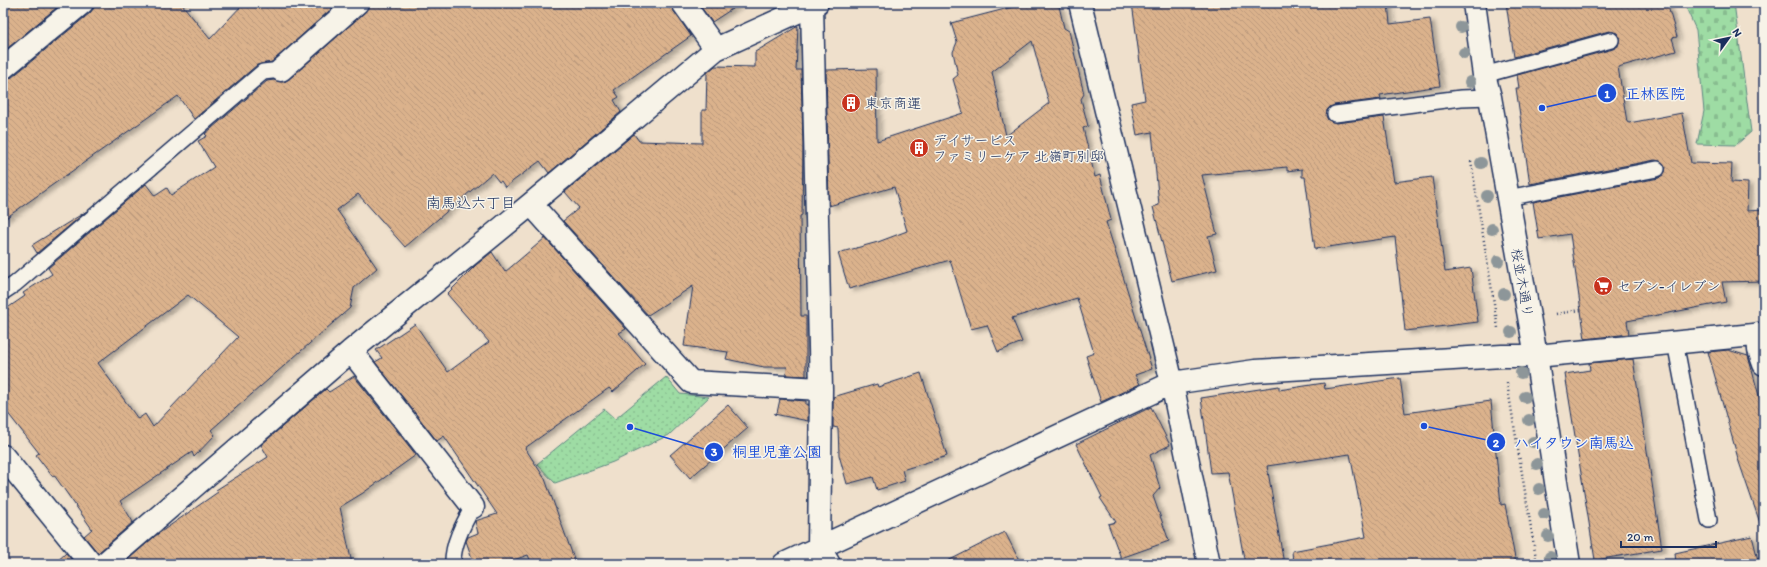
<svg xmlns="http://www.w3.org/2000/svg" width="1767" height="567" viewBox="0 0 1767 567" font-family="Itim,'Klee One',sans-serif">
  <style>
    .cemetery { fill: url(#cemetery-stones); stroke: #5c8681 }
    .park { fill: url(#park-dots); stroke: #5c8681 }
    .building { fill: url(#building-back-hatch); stroke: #1b2f5e; fill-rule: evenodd; filter: url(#shadow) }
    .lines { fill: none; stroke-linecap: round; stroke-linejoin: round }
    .lane-casing { stroke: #1b2f5e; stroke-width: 18 }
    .street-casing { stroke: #1b2f5e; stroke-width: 25 }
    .secondary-casing { stroke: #1b2f5e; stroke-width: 25 }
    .path { stroke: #1b2f5e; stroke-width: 2.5; stroke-dasharray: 1 3; stroke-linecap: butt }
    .lane { stroke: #f7f3e8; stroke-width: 15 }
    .street { stroke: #f7f3e8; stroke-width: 22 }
    .secondary { stroke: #f7f3e8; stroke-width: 22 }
    .tree { fill: #8d9699 }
    .labels { text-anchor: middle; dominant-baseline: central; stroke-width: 3; stroke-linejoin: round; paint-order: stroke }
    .poi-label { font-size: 14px; fill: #1b2f5e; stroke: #f7f3e8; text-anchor: start }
    .street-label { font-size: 14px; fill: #1b2f5e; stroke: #f7f3e8 }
    .neighbourhood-label { font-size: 15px; fill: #1b2f5e; stroke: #f7f3e8 }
    .leader { fill: none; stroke: #1d4ed8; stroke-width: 1.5 }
    .callout-dot { fill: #1d4ed8; stroke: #f7f3e8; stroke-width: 1.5 }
    .mark-label { font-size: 12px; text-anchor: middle; font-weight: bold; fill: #fff }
    .callout-label { font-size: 15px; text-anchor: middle; font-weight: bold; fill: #1d4ed8; stroke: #f7f3e8; stroke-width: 3; stroke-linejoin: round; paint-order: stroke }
  </style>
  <defs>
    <pattern id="cemetery-stones" width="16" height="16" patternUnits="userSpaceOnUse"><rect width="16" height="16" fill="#9edca4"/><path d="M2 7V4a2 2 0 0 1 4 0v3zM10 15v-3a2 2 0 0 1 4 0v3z" fill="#88bd90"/></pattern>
    <pattern id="park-dots" width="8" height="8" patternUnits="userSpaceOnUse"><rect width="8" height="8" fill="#9edca4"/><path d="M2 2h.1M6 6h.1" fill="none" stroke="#88bd90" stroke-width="1.8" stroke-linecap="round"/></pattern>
    <pattern id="building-back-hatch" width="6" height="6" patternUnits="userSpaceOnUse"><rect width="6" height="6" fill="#dbb28c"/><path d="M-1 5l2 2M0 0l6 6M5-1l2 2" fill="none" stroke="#bb997b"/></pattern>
    <filter id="shadow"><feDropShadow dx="4.5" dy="2.5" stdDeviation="2" flood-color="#0004"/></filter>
  </defs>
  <rect width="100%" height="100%" fill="#efe0cc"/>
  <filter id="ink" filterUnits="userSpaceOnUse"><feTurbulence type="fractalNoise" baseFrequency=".025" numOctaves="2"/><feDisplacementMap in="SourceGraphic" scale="8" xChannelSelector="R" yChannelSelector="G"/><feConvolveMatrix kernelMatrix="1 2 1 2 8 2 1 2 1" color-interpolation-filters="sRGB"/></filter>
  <g filter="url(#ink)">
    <path class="cemetery" d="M 1684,3 L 1734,3 L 1751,132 L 1736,145 L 1697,144 L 1704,111 L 1696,30 Z"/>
    <path class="park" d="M 666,377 L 680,394 L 709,397 L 669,435 L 613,462 L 555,483 L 537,464 L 604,409 L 615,419 Z"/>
    <path class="building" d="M 3,3 L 62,3 L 3,52 Z
      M 94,3 L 181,3 L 210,39 L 244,3 L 338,3 L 272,62 L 257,65 L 194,119 L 178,96 L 3,220 L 3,80 L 11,78 L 90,13 L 94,8 Z
      M 369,3 L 671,3 L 673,10 L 691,36 L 614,90 L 619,97 L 614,100 L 621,112 L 549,173 L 540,161 L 505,187 L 501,181 L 499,182 L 492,173 L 405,247 L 358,194 L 337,210 L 377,268 L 354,288 L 350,308 L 211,430 L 215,435 L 194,457 L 192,452 L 120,501 L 133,522 L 98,553 L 84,536 L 92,529 L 54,475 L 52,476 L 36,455 L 39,453 L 3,407 L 3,311 L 25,296 L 23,293 L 52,274 L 48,268 L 146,184 L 155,196 L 167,188 L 171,195 L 214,167 L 198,141 L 207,136 L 205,134 L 267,81 L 274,80 L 283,82 L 289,79 L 365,12 ZM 188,295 L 238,337 L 153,427 L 145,414 L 138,419 L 98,363 Z
      M 698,3 L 741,3 L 712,22 Z
      M 1028,3 L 1053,3 L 1054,6 L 1059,6 L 1064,28 L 1069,31 L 1084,94 L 1081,99 L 1088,126 L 1083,128 L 1095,177 L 1100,175 L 1111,220 L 1106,222 L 1152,369 L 1135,375 L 1140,384 L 1101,402 L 1086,356 L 1094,353 L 1077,298 L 1012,318 L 1022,342 L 998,352 L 987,325 L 971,329 L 950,260 L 849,289 L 838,253 L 878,242 L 907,231 L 894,187 L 829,206 L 826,70 L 876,69 L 877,141 L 963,113 L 953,79 L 958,75 L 953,52 L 957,42 L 951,23 ZM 1032,41 L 1049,103 L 1006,136 L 992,72 Z
      M 1132,3 L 1388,3 L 1390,24 L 1430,19 L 1440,86 L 1380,95 L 1381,99 L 1334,105 L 1327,110 L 1326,116 L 1328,120 L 1336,123 L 1384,117 L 1394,182 L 1432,177 L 1445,272 L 1471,268 L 1478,322 L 1405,331 L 1395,237 L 1315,249 L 1305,177 L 1302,177 L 1302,169 L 1287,171 L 1287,167 L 1202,175 L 1217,234 L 1208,236 L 1217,270 L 1172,281 L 1153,207 L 1159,205 L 1152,132 L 1137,135 L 1131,103 L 1145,100 Z
      M 1506,3 L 1667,3 L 1677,37 L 1672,38 L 1676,51 L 1618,67 L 1627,122 L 1629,123 L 1682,113 L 1691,163 L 1732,164 L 1731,182 L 1748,183 L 1747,211 L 1764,210 L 1764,281 L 1722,282 L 1726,302 L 1627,321 L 1629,334 L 1585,339 L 1570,234 L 1539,239 L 1533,202 L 1659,178 L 1665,172 L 1666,167 L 1660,161 L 1655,160 L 1530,184 L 1516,88 L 1519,88 L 1517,75 L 1613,49 L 1618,46 L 1620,38 L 1617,33 L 1609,31 L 1514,57 Z
      M 798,26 L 796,70 L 801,70 L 803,144 L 802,215 L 800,216 L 801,316 L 806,316 L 806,376 L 786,375 L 787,367 L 764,367 L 726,359 L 728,352 L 684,346 L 693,286 L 648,315 L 563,221 L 579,208 L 565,192 L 634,134 L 639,141 L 702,143 L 702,110 L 706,110 L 707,73 L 715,66 L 755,67 L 755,52 Z
      M 87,211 L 37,253 L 32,245 Z
      M 545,238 L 626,329 L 619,333 L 645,364 L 613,392 L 609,388 L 525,448 L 545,479 L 576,564 L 532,564 L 528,555 L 502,564 L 474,564 L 466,541 L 468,537 L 478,533 L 475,521 L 497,514 L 444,436 L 437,441 L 375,362 L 382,358 L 376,350 L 415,324 L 448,372 L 489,342 L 447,294 L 476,265 L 492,252 L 505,272 Z
      M 1728,350 L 1748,356 L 1764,414 L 1764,522 L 1760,523 L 1739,462 L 1708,352 Z
      M 1633,359 L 1662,549 L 1595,560 L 1565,374 L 1590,370 L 1589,363 Z
      M 921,373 L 947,456 L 902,470 L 905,481 L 877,490 L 873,477 L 847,484 L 839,455 L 838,428 L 833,427 L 833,397 L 877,384 L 878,387 Z
      M 354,376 L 416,455 L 363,493 L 340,507 L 352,564 L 123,564 L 155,536 L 218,492 L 216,490 L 268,457 L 261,445 L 326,389 L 329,392 Z
      M 1400,378 L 1405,413 L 1491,401 L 1501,505 L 1505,504 L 1516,564 L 1293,564 L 1292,551 L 1366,537 L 1350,454 L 1267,466 L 1284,564 L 1245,564 L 1228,472 L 1211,473 L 1201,398 L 1279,386 L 1279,390 L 1324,383 L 1325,389 Z
      M 780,399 L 806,401 L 806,405 L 808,404 L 808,421 L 774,414 L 777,413 Z
      M 728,405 L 748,428 L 690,478 L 670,455 Z
      M 1151,407 L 1170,445 L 1150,455 L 1160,488 L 1153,496 L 1169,541 L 1121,558 L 1108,524 L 1116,522 L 1100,498 L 1102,497 L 1076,444 Z
      M 1005,532 L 1021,564 L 942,564 Z
      M 1752,536 L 1759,564 L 1676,564 L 1675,553 Z
      M 66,553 L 75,564 L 54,564 Z"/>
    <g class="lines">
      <defs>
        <path id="lane" d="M 1484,75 L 1611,40
          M 1335,114 L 1461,98 L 1490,97
          M 1507,198 L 1657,169
          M 3,292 L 15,284 L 263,72 L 281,70
          M 1675,342 L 1709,520
          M 453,564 C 452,545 463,524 473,507"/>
        <path id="street" d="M 683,3 L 716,49
          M 1080,3 L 1172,383 L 1209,564
          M 812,5 L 821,389 L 819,547 L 829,564
          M 3,68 L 82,3
          M 281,70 L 357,3
          M 531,204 L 691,382 L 821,389
          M 1758,334 L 1759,350 L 1764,364
          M 351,351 L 473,507
          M 104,564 L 351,351 L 531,204 L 716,49 L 817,3
          M 784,564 L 1172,383 L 1255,371 L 1502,356 L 1536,356 L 1764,334"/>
        <path id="secondary" d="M 1474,3 L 1484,75 L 1490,97 L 1536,356 L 1569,564
          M 3,456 L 91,564"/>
      </defs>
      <use href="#lane" class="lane-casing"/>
      <use href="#street" class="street-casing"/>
      <use href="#secondary" class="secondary-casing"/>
      <path class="path" d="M 1471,161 L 1498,328
        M 1556,314 L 1581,310
        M 1507,383 L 1537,564"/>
      <use href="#lane" class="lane"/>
      <use href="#street" class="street"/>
      <use href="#secondary" class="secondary"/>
    </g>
    <g class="tree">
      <circle cx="1461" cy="27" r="6"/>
      <circle cx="1464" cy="53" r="6"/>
      <circle cx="1470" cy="82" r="6"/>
      <circle cx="1481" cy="163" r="6"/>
      <circle cx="1487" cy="196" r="6"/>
      <circle cx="1492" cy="229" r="6"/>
      <circle cx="1498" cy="261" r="6"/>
      <circle cx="1504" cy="294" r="6"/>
      <circle cx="1511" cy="332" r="6"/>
      <circle cx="1521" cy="373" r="6"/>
      <circle cx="1525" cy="397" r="6"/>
      <circle cx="1529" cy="420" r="6"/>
      <circle cx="1533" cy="442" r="6"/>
      <circle cx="1537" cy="464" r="6"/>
      <circle cx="1539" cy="489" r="6"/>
      <circle cx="1544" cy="514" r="6"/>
      <circle cx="1548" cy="536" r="6"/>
      <circle cx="1550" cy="557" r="6"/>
    </g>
  </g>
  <defs>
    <symbol id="building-disc" viewBox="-11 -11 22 22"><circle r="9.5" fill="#c8321e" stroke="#f7f3e8"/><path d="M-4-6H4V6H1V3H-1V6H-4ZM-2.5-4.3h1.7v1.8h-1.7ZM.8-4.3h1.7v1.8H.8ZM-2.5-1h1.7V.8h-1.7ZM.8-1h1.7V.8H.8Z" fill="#fff"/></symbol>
    <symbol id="supermarket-disc" viewBox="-11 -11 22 22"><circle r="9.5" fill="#c8321e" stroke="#f7f3e8"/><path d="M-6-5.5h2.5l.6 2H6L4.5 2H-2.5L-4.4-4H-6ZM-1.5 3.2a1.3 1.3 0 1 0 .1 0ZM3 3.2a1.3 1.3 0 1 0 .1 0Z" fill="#fff"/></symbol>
  </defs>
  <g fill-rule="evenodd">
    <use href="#building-disc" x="840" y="92" width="22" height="22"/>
    <use href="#building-disc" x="908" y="137" width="22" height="22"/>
    <use href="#supermarket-disc" x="1592" y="275" width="22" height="22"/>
  </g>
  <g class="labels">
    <g class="poi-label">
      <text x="865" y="103">東京商運</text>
      <text x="933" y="140">デイサービス<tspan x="933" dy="16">ファミリーケア 北嶺町別邸</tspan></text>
      <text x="1617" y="286">セブン-イレブン</text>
    </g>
    <g class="street-label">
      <text transform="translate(1522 283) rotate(80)">桜並木通り</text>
    </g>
    <g class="neighbourhood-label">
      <text x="471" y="203">南馬込六丁目</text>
    </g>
  </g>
  <path class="leader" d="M1542 108L1607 93M1424 426L1496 442M630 427L714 452"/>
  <g class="callout-dot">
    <circle cx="1542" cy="108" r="4"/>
    <circle cx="1424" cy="426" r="4"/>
    <circle cx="630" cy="427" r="4"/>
    <circle cx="1607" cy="93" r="10"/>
    <circle cx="1496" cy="442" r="10"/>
    <circle cx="714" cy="452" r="10"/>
  </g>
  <g class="mark-label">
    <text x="1607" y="98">1</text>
    <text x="1496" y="447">2</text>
    <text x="714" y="456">3</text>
  </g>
  <g class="callout-label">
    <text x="1655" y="99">正林医院</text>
    <text x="1574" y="448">ハイタウン南馬込</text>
    <text x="777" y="457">桐里児童公園</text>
  </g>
  <rect width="1767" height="567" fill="none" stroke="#f7f3e8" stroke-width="16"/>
  <rect x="8" y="8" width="1751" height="551" fill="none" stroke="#1b2f5e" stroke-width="1.5" filter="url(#ink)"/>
  <g transform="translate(1729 38) rotate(57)" stroke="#f7f3e8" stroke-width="3" paint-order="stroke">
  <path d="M0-3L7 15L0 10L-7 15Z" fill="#1b2f5e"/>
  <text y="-6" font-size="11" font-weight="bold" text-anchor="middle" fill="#1b2f5e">N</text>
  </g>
  <path d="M1621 541v6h95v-6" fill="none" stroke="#1b2f5e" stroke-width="2"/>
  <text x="1627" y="541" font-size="12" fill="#1b2f5e" stroke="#f7f3e8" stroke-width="3" paint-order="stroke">20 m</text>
</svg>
